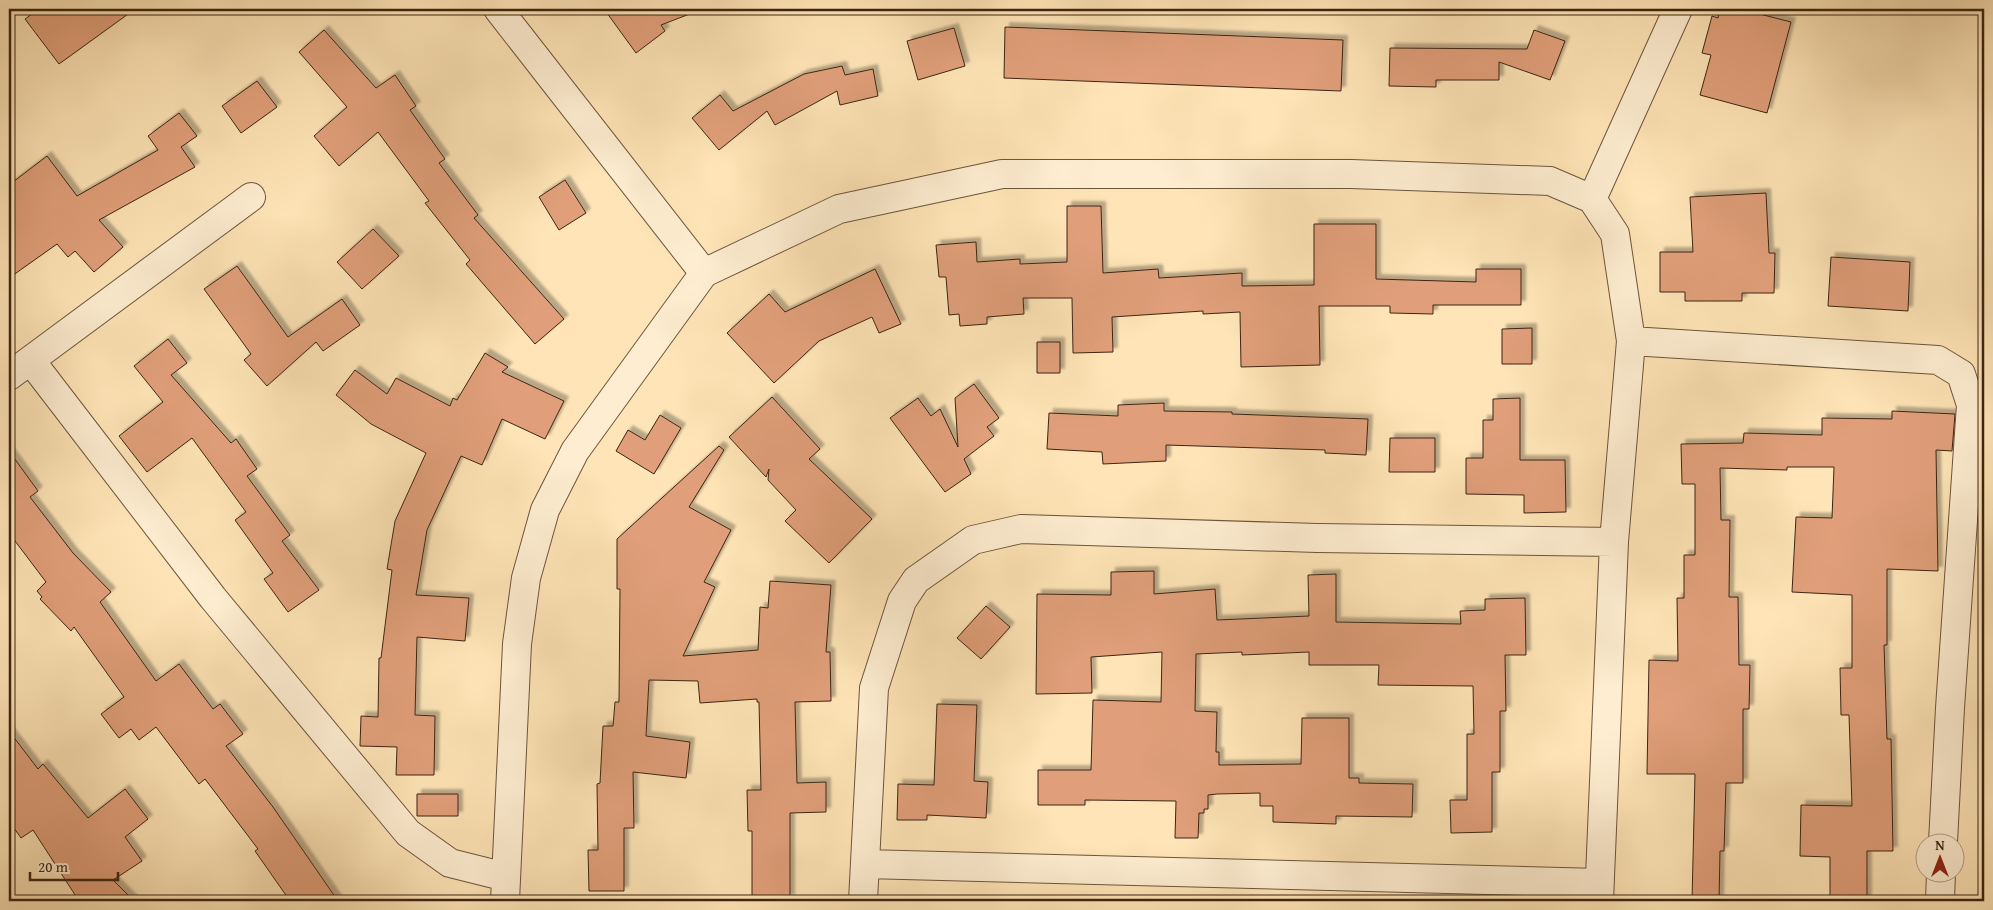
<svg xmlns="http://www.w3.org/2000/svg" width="1993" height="910" viewBox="0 0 1993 910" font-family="'Gentium Book Plus',serif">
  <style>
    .building { fill: #e09f7a; stroke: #3d2512; filter: url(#shadow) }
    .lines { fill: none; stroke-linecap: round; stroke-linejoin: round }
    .street-casing { stroke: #6d553b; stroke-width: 30 }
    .street { stroke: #feedd0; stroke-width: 28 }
  </style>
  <defs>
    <filter id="shadow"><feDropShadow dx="4.5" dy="-4.5" stdDeviation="1" flood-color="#0004"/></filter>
  </defs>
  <rect width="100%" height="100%" fill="#fee4b6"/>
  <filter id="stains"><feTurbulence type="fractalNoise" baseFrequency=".004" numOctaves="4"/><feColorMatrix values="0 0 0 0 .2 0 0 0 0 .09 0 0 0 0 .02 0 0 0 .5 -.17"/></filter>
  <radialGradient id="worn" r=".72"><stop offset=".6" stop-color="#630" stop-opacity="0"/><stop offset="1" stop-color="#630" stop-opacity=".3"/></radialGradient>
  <path class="building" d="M 39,9 L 135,9 L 59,64 L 25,19 Z
    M 604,9 L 700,9 L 700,10 L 661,25 L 665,31 L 636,53 Z
    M 1720,9 L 1740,9 L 1791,22 L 1767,113 L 1700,95 L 1711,55 L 1702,53 L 1712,16 L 1718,18 Z
    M 1005,27 L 1343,40 L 1341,91 L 1004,78 Z
    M 954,28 L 965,66 L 918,80 L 907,41 Z
    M 324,30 L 376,88 L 395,75 L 416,106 L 410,110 L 445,159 L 439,163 L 478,215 L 474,218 L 564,319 L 535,344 L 466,264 L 470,260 L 425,203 L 429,201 L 378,132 L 339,166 L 314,136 L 347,107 L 299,52 Z
    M 1534,30 L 1565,41 L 1550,80 L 1499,62 L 1499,80 L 1436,80 L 1436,87 L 1389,86 L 1390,48 L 1527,49 Z
    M 842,66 L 845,75 L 873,69 L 878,96 L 840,105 L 837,91 L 775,125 L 767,111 L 719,150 L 692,118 L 720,95 L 733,111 L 804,74 Z
    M 257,81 L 277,107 L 241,133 L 222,106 Z
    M 179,113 L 197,136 L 181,147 L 195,167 L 99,220 L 123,247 L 94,272 L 75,251 L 68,257 L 57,244 L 9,278 L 9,185 L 47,156 L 77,196 L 158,150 L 148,136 Z
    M 565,180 L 586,213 L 559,230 L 539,197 Z
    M 1766,193 L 1769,253 L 1775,253 L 1774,293 L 1742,293 L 1742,301 L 1685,301 L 1685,292 L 1660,292 L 1660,252 L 1693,252 L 1690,197 Z
    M 1067,206 L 1101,206 L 1103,273 L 1158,269 L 1159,278 L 1242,273 L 1242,286 L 1314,285 L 1314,224 L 1376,224 L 1376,279 L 1476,282 L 1476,269 L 1521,269 L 1521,305 L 1433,305 L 1433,314 L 1390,313 L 1390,306 L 1319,306 L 1320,365 L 1241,367 L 1240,312 L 1203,314 L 1203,311 L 1112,317 L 1113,352 L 1073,353 L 1072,298 L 1023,298 L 1024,314 L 987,317 L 987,324 L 960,326 L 959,314 L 949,315 L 946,277 L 939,277 L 936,245 L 976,242 L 977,262 L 1020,259 L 1020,264 L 1067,262 Z
    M 373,229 L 399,256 L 362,289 L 337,262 Z
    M 1831,257 L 1910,262 L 1908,311 L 1828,306 Z
    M 237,266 L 288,337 L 342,299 L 360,325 L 323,351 L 316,342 L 267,386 L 244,360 L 251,354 L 204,289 Z
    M 875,269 L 901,324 L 879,333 L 872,317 L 819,341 L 774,383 L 727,333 L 769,294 L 785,312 Z
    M 1532,328 L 1532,364 L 1502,364 L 1502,329 Z
    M 168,339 L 187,363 L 171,375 L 231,443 L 236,439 L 257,469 L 247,476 L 290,535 L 282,541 L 319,590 L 288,612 L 264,579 L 273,573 L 235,520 L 246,512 L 192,438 L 147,472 L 119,436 L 163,402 L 134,366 Z
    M 1037,342 L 1060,342 L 1060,373 L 1037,373 Z
    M 485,353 L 508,367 L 502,372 L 564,401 L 545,439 L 502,419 L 482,465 L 461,456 L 427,530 L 416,595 L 469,598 L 465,641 L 417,637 L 415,715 L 435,716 L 434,775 L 396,775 L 397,747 L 360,746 L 361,716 L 378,717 L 379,658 L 381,658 L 392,570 L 387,569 L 395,521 L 426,453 L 371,424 L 336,395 L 355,370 L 387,394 L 396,378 L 450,406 L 453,398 L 457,400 Z
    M 974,384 L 999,418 L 987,427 L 994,436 L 964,459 L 971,474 L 945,492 L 890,418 L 918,398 L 931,416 L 940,409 L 958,447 L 955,398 Z
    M 772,397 L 820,449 L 809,459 L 872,519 L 829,563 L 785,521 L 796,510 L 768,480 L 769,469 L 766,477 L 729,437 Z
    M 1520,398 L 1520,460 L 1565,460 L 1566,512 L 1524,513 L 1524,495 L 1466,494 L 1466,458 L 1483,458 L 1483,420 L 1493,420 L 1493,399 Z
    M 1164,403 L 1164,411 L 1232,412 L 1232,414 L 1368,419 L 1366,455 L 1325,453 L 1325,450 L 1166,445 L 1166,461 L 1103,464 L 1102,452 L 1047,449 L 1049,413 L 1118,416 L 1118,405 Z
    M 1892,411 L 1955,414 L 1952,451 L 1936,450 L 1938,571 L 1887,569 L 1887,645 L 1884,645 L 1887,739 L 1891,739 L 1893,851 L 1867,851 L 1867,901 L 1830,901 L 1830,857 L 1800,856 L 1801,805 L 1852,806 L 1849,715 L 1841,715 L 1840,668 L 1852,668 L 1852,595 L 1792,592 L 1796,517 L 1832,518 L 1834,467 L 1787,467 L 1787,470 L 1720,468 L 1721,520 L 1730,520 L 1729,597 L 1738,597 L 1739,665 L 1750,665 L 1749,709 L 1743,709 L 1743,783 L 1726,783 L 1724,851 L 1720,851 L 1719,901 L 1692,901 L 1695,774 L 1647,774 L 1649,660 L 1678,661 L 1677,598 L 1684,598 L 1684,555 L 1695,555 L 1695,484 L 1682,484 L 1681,444 L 1743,443 L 1744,433 L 1822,435 L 1822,418 L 1892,419 Z
    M 660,415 L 681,428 L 654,474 L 616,451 L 628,430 L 645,440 Z
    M 1390,438 L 1435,438 L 1435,472 L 1389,472 Z
    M 719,446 L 724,450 L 689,507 L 731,530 L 704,582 L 715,587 L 683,656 L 758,650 L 760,607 L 768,608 L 770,581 L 831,585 L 826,652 L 830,652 L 831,701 L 795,702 L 797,783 L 826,782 L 826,812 L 790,813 L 790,899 L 752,898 L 752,831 L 748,831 L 747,790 L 761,790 L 759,702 L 757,702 L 757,699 L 700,703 L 698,681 L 649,680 L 646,736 L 690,742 L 686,778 L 633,772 L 634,828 L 624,828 L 624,891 L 589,891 L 588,850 L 598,850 L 597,784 L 600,783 L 603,726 L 613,726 L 615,702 L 619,702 L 620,589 L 617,589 L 617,539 Z
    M 9,451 L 38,491 L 30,497 L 73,553 L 111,592 L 100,602 L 156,681 L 179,664 L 213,709 L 220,704 L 243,734 L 226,746 L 273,807 L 338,901 L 290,901 L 255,851 L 258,849 L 205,779 L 199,784 L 156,727 L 139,740 L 131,729 L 119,738 L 101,714 L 124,697 L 74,627 L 71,631 L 40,599 L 42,597 L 37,591 L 46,582 L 9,533 Z
    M 1154,571 L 1154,594 L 1215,589 L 1217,620 L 1309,616 L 1308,575 L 1336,574 L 1336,622 L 1461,624 L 1460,611 L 1485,610 L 1485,599 L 1525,598 L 1526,655 L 1505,655 L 1506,711 L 1500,711 L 1500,772 L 1492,772 L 1492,832 L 1451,833 L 1450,800 L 1467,800 L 1467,734 L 1474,734 L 1473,686 L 1378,685 L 1379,665 L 1309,665 L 1309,652 L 1242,655 L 1242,652 L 1196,654 L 1195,711 L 1217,712 L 1216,752 L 1219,752 L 1219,765 L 1301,764 L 1302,718 L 1349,718 L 1349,778 L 1359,778 L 1359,783 L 1413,784 L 1412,817 L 1336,816 L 1336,824 L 1273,822 L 1273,806 L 1260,806 L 1260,793 L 1217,794 L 1208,795 L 1208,809 L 1204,809 L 1204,813 L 1199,813 L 1198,838 L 1175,838 L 1176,801 L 1085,800 L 1085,805 L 1038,805 L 1038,770 L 1091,770 L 1093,700 L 1161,702 L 1162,652 L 1091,657 L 1092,693 L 1036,694 L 1037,594 L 1111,595 L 1111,572 Z
    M 986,606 L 1010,627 L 981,659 L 957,638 Z
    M 937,704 L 977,705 L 974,781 L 988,782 L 986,818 L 927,815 L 927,820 L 897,820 L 898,784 L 934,785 Z
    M 9,731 L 38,769 L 43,764 L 88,818 L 125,789 L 148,819 L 125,837 L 142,861 L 113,880 L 134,901 L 79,901 L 33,830 L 21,838 L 9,821 Z
    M 417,794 L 458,794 L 458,816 L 417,816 Z"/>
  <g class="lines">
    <defs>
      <path id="street" d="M 498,9 L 704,273
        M 1592,199 L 1678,9
        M 1631,341 L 1938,360 L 1961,374 L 1971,405 L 1950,708 L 1943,842
        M 31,361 L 213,598 L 408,833 L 450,863 L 506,877
        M 9,376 L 251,197
        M 865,864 L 1599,883
        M 505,901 L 517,644 L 526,578 L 545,510 L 575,451 L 704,273 L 839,209 L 1002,174 L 1351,174 L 1550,181 L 1592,199 L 1615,234 L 1631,341 L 1614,542 L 1599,901
        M 863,901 L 874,688 L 902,601 L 916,580 L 973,540 L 1021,529 L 1317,538 L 1614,542
        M 1940,901 L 1941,872"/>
    </defs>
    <use href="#street" class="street-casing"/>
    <use href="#street" class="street"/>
  </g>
  <rect width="1993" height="910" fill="none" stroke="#fee4b6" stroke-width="30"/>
  <rect x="10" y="10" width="1973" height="890" fill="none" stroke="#3d2512" stroke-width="2.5"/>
  <rect x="15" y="15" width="1963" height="880" fill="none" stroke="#3d2512"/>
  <g transform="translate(1940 858)"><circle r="24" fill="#feedd0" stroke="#b19d84"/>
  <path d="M0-4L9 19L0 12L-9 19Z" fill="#8f2418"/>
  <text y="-8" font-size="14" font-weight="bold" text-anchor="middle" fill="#3d2512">N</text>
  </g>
  <path d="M30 872v8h88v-8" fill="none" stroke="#3d2512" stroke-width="2.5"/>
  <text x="38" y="872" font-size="15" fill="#3d2512" stroke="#feedd0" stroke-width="4" paint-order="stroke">20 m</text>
  <rect width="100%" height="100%" filter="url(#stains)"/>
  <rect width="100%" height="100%" fill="url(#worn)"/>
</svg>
